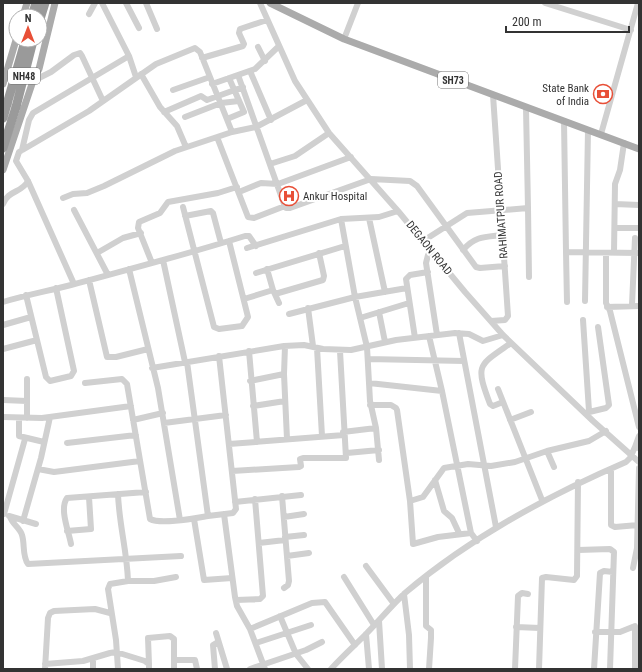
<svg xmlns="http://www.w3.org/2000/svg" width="642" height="672" viewBox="0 0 642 672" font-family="'Roboto Condensed',sans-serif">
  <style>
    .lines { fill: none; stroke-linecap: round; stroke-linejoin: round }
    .minor { stroke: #d0d0d0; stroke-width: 6 }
    .major { stroke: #ababab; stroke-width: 7 }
    .highway { stroke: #9a9a9a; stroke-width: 9 }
    .highway-bridge { stroke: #9a9a9a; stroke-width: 9 }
    .labels { text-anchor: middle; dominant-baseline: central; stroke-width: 4; stroke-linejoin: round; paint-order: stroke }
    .shield { fill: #fff; stroke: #707070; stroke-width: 1 }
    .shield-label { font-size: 10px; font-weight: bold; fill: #333 }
    .poi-label { font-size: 11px; fill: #333; stroke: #fff; text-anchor: end }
    .street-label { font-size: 11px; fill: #333; stroke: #fff }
  </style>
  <rect width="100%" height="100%" fill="#fff"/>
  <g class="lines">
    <path class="minor" d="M 102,3 L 129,56 L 136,77
      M 126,3 L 139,28
      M 146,3 L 157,29
      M 260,3 L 295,81 L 329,133 L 398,211 L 465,292 L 503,335 L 593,421 L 639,462
      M 545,3 L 631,30
      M 89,14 L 95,3
      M 344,39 L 358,3
      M 258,47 L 265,61
      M 202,58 L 243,46 L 244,44 L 239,33 L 240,29 L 267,20
      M 250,71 L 271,120
      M 141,74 L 160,107 L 177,126 L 186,147
      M 238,75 L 284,204 L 286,208 L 290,208 L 371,179 L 410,181 L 417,186 L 476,267 L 480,268 L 505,266
      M 33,81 L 51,72 L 74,55 L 80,53 L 82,56 L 103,101
      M 212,84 L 255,69 L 279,46
      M 173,90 L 210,77
      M 164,112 L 201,96 L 207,100 L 243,87
      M 185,117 L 221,103 L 239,101
      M 227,119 L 244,112 L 229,78
      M 564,121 L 566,252
      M 601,134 L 638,3
      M 217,137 L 248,217 L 254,218 L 285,206
      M 22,150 L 29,120 L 33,113 L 129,56
      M 270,164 L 295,156 L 329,133
      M 239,192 L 261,183 L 278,184 L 351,157
      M 63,198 L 73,194 L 87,193 L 104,186 L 175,151 L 232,132 L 256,127 L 307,100
      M 3,204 C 8,190 22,193 28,181
      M 615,204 L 639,205
      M 183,207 L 214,327 L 219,329 L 242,326 L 248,317 L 229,241
      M 528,208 L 529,277
      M 74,210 L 108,275
      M 185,216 L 211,211 L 213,213 L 221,243
      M 369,218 L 385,292
      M 341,219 L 355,297 L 367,347 L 370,401 L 376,428 L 379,460
      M 615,228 L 639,228
      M 423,241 L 467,213 L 528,208 L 526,108
      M 247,248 L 341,219 L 379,217 L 398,211
      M 432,250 L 428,255 L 426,263 L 437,335
      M 463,250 C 475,236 485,237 502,235
      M 614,252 L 615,184 L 620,170 L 624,143
      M 97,253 L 123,238 L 141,233
      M 606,253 L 606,303 L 610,311 L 639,427
      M 163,260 L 185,362
      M 152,263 L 138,228 L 139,222 L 160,213 L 168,202 L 218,193 L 237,187
      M 129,269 L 158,388 L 180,520
      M 267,269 L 273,290 L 279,303
      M 256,273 L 345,246
      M 89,280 L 107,357 L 116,357 L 148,349
      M 74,284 L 28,181 L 16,161 L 19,152 L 89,111 L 156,64 L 195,48 L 200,52 L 232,132
      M 275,294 L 323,280 L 324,276 L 319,253
      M 26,295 L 46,377 L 50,381 L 71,376 L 74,371 L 56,288
      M 244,299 L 273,290
      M 585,301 L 588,130
      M 3,302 C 26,295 48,291 71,285 C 130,269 188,254 245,236 L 249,236 L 256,246
      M 567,302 L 566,252 L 639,253
      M 632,305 L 635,238
      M 607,307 L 639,306
      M 308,308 L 313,346
      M 379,312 L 385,342
      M 289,314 L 355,297 L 407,288
      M 360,318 L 409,303
      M 583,320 L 589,411
      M 491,321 L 505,320 L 508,316 L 493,95
      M 3,325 L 31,317
      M 459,333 L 496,527
      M 429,336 L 442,391
      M 415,338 L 406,279 L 410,275 L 428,272
      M 285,346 L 284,374 L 287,439
      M 317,348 L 322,436
      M 3,349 L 37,340
      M 249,351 L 257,442
      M 368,359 L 464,361
      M 152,368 L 284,346 L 304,345 L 323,349 L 351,350 L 396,340 L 455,333 L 469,334 L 483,341 L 503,335
      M 250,381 L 284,374
      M 85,383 L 122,379 L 127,384 L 150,519 C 161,525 196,518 208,516 L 187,362
      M 369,383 L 442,391 L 471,533 L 477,541
      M 498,389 L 542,500
      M 3,400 L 27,401
      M 503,402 L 493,406 L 490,404 C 475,364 478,366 511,343
      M 370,405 L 391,405 L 396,408 L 397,410 L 410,501 L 413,544 L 438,537 L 471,533
      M 253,406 L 285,401
      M 585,413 L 606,408 L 609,405 L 598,327
      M 3,417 L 42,418 L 131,406
      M 19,418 L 19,436 L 44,442
      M 27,418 L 27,379
      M 133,420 L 163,413
      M 510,420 L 531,412
      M 164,423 L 226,415
      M 343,432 L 376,428
      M 67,443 L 136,435
      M 229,444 L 344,435
      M 635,447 L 639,436
      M 547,451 L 554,467
      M 347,453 L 379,450
      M 38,469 L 54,472 L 140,461
      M 611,469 L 611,525 L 615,527 L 638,525
      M 232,471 L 299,467 L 301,466 L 300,459 L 303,458 L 346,458 L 340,351
      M 435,480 L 444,511 L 452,518 L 459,533
      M 118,494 C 119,524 127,551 128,581 L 154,581 L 176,577
      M 282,496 L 289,581 L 288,585 L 284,588
      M 410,501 L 423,497 L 444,468 L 468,464 L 491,466 L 515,462 L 547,451 L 589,441 L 606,431
      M 235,502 L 301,495
      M 4,514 L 25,439
      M 224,514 L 235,597 L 237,606 L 250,629 L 265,669
      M 9,516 L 36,524
      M 208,516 L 233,513 L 236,509 L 219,356
      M 10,517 C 13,525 20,528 22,535 C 25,544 22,556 28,564 L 181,556
      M 284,517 L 304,514
      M 194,519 L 204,580 L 232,578
      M 23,521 L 41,458 L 50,417
      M 67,531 L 91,529 L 89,497
      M 285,537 L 304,535
      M 259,543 L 285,540
      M 71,544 C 69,532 59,509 67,498 L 146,492
      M 578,550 L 610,549 L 614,552 L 610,669
      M 287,556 L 309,553
      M 366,566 L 394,604
      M 633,568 L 637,548 L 639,468
      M 426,576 L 426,626 L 431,630 L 431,638 L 429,669
      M 344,577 L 374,625
      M 404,594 L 409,635 L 410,669
      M 236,600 L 260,599 L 263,596 L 255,499
      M 280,616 L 296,654 L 308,669
      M 379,621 L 382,669
      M 516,627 L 540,628
      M 250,629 L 312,603 L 325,602 L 355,645
      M 595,632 L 620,632 L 635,626 L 635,669
      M 216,633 L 227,669
      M 366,634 L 369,669
      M 256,643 L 311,625
      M 174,660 L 195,660 L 197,669
      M 45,664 L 83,661 L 110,653 L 116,652 L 145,661 L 149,664 L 149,669
      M 149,664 L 148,638 L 170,636 L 174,639 L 174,669
      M 45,669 L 48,618 L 50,613 L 54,611 L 95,609 L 110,613
      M 93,669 L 93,658
      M 118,669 L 116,640 L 108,589 L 110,584 L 128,581
      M 215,669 L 213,645 L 218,642
      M 250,669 L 306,650 L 322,642
      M 331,669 C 342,657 354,646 365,635 C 379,621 391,606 405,593 C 471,537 547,496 626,462 L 630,458 L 635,447 L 639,448
      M 515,669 L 518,596 L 522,593 L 528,594
      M 539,669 L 542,578 L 546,577 L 574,580 L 577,576 L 578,482
      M 594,669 L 600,573 L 604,571 L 613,572"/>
    <path class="major" d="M 270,3 L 344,39 L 639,149
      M 23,16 L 27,3
      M 3,84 L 16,40
      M 3,170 L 34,78 L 39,69 L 55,3"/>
    <path class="highway" d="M 32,16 L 36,3
      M 40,19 L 45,3
      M 3,118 L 7,104
      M 3,148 L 16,107"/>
    <path class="highway-bridge" d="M 7,104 L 24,45
      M 16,107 L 32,45"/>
  </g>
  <defs>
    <symbol id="bank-ring" viewBox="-11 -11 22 22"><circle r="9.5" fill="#fff" stroke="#e84f37" stroke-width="1.5"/><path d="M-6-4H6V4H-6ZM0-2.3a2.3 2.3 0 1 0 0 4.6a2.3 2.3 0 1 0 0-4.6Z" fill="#e84f37"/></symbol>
    <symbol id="hospital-ring" viewBox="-11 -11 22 22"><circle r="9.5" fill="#fff" stroke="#e84f37" stroke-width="1.5"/><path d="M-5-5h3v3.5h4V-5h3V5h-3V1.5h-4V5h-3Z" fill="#e84f37"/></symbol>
  </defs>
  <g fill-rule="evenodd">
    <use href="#bank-ring" x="592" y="83" width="22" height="22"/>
    <use href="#hospital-ring" x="278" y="185" width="22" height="22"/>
  </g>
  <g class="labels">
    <g class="shield">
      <rect x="8" y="68" width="32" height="16" rx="3"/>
      <rect x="438" y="72" width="30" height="16" rx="3"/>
    </g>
    <g class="shield-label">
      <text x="24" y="76">NH48</text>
      <text x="453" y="80">SH73</text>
    </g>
    <g class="poi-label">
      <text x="589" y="88">State Bank<tspan x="589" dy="13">of India</tspan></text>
      <text x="303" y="196" text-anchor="start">Ankur Hospital</text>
    </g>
    <g class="street-label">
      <text transform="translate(501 215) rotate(-94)">RAHIMATPUR ROAD</text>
      <text transform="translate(429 248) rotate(51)">DEGAON ROAD</text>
    </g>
  </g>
  <rect width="642" height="672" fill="none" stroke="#333333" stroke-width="8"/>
  <g transform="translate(28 28)"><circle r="19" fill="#ffffff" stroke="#adadad"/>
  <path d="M0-3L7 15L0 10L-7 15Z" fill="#e84f37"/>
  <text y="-6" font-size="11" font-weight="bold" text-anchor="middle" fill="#333333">N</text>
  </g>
  <path d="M506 26v6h123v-6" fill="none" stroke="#333333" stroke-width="2"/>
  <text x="512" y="26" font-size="12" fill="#333333" stroke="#ffffff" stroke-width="3" paint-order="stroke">200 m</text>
</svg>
